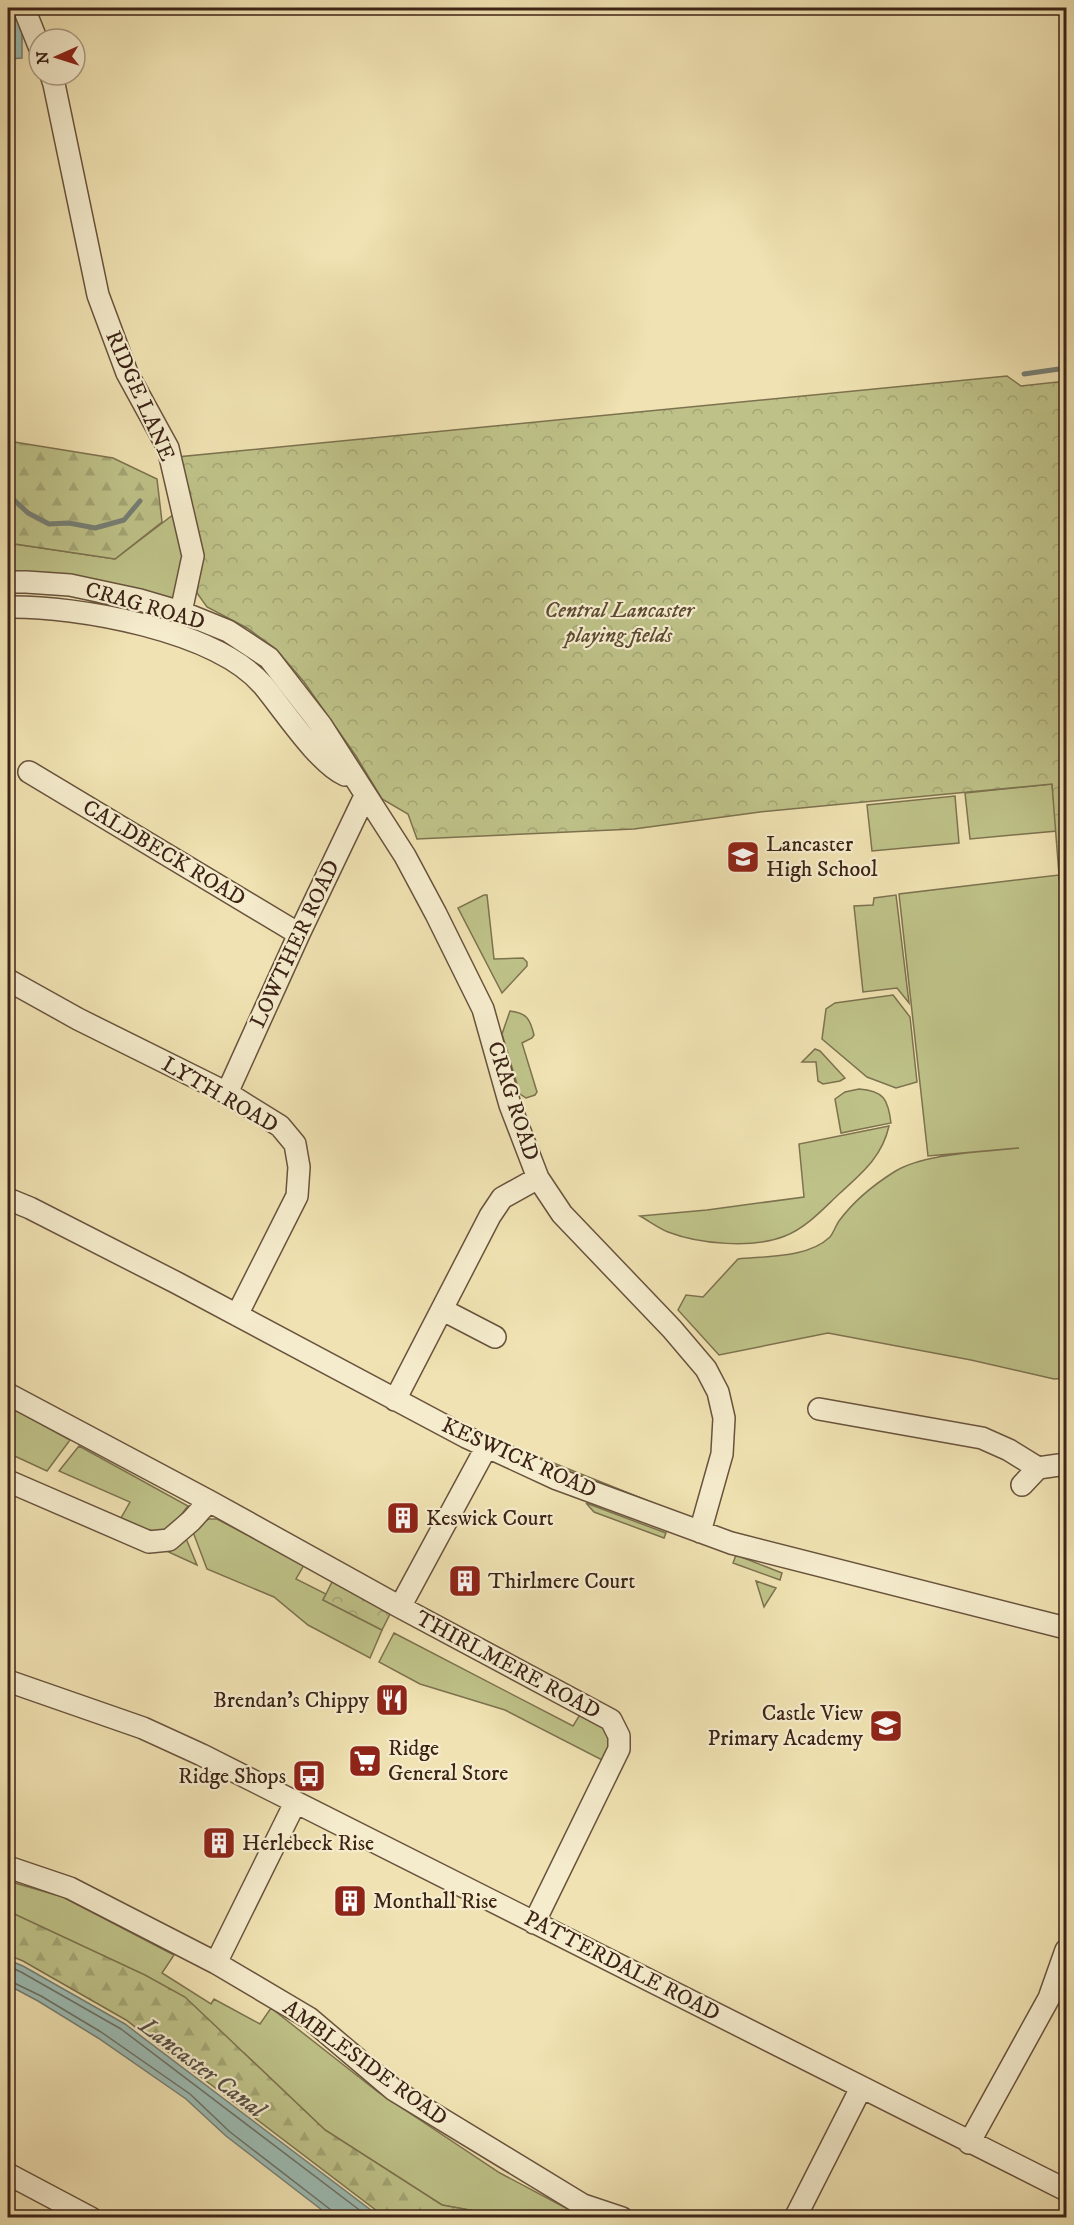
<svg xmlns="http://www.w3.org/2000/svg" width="1074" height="2225" viewBox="0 0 1074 2225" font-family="'IM FELL DW Pica',serif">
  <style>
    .grass { fill: #bec288; stroke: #7d724f; stroke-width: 1.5 }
    .forest { fill: url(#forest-firs); stroke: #7d724f; stroke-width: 1.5 }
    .park { fill: url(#park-crowns); stroke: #7d724f; stroke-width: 1.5 }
    .water { fill: #9cbcb4; stroke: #767f75; stroke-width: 1.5 }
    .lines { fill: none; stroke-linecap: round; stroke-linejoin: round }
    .shore { stroke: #6c7065; stroke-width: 1.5 }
    .stream { stroke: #767f75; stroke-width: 5 }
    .minor-casing { stroke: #69533d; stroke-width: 24 }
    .minor { stroke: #f5eccd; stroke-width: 21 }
    .labels { text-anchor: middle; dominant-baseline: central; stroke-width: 4.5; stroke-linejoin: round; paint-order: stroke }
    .street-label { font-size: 22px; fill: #3c2316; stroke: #f5eccd }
    .park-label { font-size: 22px; font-style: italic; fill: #5c4b32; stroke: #f5eccd }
    .poi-label { font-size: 22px; fill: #3c2316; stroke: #f5eccd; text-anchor: start }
    .water-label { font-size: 24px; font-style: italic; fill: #595145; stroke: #f5eccd }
  </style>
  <defs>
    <pattern id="forest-firs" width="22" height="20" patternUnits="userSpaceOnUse" patternTransform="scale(1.5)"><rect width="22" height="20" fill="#bec288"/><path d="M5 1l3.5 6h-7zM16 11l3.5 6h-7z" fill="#a4a675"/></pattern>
    <pattern id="park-crowns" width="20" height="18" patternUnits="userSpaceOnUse" patternTransform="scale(1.5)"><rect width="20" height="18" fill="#bec288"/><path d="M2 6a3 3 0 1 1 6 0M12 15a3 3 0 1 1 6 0" fill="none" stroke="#a4a675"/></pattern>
  </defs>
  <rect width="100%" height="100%" fill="#f0e2b2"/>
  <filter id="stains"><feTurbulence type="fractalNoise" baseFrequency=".00333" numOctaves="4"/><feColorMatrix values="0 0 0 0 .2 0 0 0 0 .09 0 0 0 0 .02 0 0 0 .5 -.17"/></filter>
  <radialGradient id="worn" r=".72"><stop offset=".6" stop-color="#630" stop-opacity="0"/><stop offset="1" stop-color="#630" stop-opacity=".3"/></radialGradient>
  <path class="grass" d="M 182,508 L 193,556 L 181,612 L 8,582 L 8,543 L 115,559 Z
    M 1052,784 L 1057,831 L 970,839 L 965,793 Z
    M 955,796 L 959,843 L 872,851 L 867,805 Z
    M 1059,875 L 1066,950 L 1066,1378 L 1054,1379 L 971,1360 L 828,1333 L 719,1355 L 678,1310 L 686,1295 L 703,1297 L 738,1259 C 767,1256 808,1258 830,1237 C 834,1232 836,1225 839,1221 C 853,1202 875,1184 894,1172 C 924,1153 984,1152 1019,1148 L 928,1156 L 899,894 Z
    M 484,895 L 487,895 L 494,959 L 523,958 L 527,962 L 527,966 L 502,993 L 458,908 Z
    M 896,895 L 909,1003 L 897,988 L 863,992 L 854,906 L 873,905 L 874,898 Z
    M 893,995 L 910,1017 L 917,1082 L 896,1088 L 867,1077 L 822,1039 L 826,1009 L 835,1003 Z
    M 510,1011 C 527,1013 530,1019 534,1035 L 532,1038 L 522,1043 L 537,1092 L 535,1095 L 526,1098 L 520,1094 L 502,1034 Z
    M 815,1049 L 820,1051 L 845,1078 L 840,1081 L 823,1084 L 818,1081 L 816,1062 L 802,1062 Z
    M 859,1089 C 884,1091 888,1099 891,1123 L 841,1133 L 835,1099 L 845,1092 Z
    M 889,1126 C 882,1157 862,1173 839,1194 C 823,1209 806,1228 785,1236 C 753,1249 699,1244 668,1232 C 658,1228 649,1221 640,1216 L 707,1210 L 804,1197 L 799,1144 Z
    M 8,1406 L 70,1440 L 47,1471 L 8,1453 Z
    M 79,1446 L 188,1506 C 161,1542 157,1534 121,1518 L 130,1502 L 59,1471 Z
    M 531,1454 L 676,1512 L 675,1515 L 529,1457 Z
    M 586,1503 L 666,1533 L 664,1538 L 594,1512 Z
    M 209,1519 L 217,1519 L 304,1565 L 296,1579 L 326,1594 L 323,1600 L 382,1630 L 370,1658 L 308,1625 L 274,1597 L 207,1569 L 193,1532 L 202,1522 Z
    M 185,1536 L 197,1565 L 162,1549 Z
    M 736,1555 L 782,1573 L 780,1580 L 733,1563 Z
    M 756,1581 L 776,1588 L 764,1607 Z
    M 394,1633 L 573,1726 L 581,1713 C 602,1724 619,1734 604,1761 L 505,1710 L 420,1684 L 379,1662 Z
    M 8,1881 L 63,1897 L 174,1955 L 162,1973 L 211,2004 L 214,1999 L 260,2024 L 271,2008 L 378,2092 L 500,2173 L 581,2216 L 507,2217 L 442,2205 L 325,2130 L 244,2053 L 8,1911 Z"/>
  <path class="forest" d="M 8,441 L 113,458 L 157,479 L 162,522 L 115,559 L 8,543 Z
    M 1066,874 L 1066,950 L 1059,875 Z
    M 8,1911 L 145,1975 L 185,1997 L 325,2130 L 442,2205 L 507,2217 L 385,2217 L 126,2020 L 23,1961 L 8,1955 Z"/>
  <path class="park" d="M 1007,376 L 1021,386 L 1066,381 L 1066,874 L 1059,875 L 1052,784 L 760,812 L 634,829 L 417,839 L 408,814 L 382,799 L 356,756 L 304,682 L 276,649 L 247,628 L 207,607 L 197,593 L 198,557 L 177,457 Z
    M 333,1580 L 392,1610 L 382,1630 L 323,1600 Z"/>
  <path class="water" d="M 8,8 L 13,8 L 22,32 L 22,58 L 8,59 Z
    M 8,1960 L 23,1966 L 125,2024 L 380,2217 L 331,2217 L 226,2136 L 186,2099 L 98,2038 L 38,2001 L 8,1985 Z"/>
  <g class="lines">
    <path class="shore" d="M 8,1966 L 21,1972 L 121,2029 L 370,2218
      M 8,1980 L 41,1996 L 101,2032 L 190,2094 L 230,2132 L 331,2210 L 334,2218"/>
    <path class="stream" d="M 1024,374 L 1066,368
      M 8,500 L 14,500 L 28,513 L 49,524 L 69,523 L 95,528 L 124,520 L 140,501"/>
    <defs>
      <path id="minor" d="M 25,11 L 39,46
        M 51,75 L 54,84 L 98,295 L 127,373 L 168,448 L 193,556 L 181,612
        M 8,582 L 26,582 L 70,585 L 140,600 L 181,612 L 228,631 L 269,658 L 321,725 L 405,856 L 436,914 L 483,1009 L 510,1105 L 538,1178 L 562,1214 L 672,1329 L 706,1369 L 718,1392 L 724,1418 L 722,1454 L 700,1532
        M 8,607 C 78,606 215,630 263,685 C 283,709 319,764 345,775
        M 29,772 L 299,934
        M 8,980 L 78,1019 L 227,1093 L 280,1126 L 295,1144 L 299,1167 L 297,1196 L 237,1315
        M 227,1093 L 299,934 L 365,796
        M 8,1199 L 30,1208 L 177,1283 L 466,1437 L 557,1479 L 731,1543 L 1066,1628
        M 443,1310 L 495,1337
        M 8,1394 L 209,1501 L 400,1607 L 611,1720 L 619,1736 L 619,1749 L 534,1923
        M 395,1400 L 490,1216 L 502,1198 L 538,1178
        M 819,1409 L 982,1438 L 1009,1450 L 1038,1468 L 1066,1464
        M 8,1481 L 149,1542 L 169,1540 L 191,1521 L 209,1501
        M 1022,1485 L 1038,1468
        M 400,1607 L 487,1446
        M 8,1681 L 143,1728 L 202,1755 L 1066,2190
        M 8,1867 L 70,1888 L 216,1963 L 309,2018 L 394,2090 L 583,2205 L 622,2218
        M 216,1963 L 295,1803
        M 969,2143 L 1049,1998 L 1066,1950
        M 8,2174 L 91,2218
        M 795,2218 L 861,2088"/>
    </defs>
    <use href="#minor" class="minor-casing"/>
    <use href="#minor" class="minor"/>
  </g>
  <defs>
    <symbol id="school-square" viewBox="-11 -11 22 22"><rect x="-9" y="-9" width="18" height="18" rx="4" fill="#8f2418" stroke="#f5eccd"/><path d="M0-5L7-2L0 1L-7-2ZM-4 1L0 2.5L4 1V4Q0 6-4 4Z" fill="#fff"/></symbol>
    <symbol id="building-square" viewBox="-11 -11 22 22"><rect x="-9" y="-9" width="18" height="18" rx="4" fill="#8f2418" stroke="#f5eccd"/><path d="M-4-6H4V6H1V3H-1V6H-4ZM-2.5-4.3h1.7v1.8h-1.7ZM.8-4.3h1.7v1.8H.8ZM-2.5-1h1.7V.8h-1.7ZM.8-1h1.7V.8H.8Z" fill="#fff"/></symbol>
    <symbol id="restaurant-square" viewBox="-11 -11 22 22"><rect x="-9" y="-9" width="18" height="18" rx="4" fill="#8f2418" stroke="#f5eccd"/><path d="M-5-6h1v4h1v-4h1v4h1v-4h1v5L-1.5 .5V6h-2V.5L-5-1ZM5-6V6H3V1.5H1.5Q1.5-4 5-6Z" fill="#fff"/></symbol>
    <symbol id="supermarket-square" viewBox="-11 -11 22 22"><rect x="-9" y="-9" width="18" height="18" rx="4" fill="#8f2418" stroke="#f5eccd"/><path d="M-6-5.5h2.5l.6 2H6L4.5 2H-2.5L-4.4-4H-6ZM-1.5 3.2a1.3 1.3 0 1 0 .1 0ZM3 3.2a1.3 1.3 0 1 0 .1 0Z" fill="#fff"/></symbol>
    <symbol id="bus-square" viewBox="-11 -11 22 22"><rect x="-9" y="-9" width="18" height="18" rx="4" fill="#8f2418" stroke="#f5eccd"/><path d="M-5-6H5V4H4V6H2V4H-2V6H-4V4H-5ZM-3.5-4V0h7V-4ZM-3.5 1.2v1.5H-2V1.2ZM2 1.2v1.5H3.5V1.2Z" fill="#fff"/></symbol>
  </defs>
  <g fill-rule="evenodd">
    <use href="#school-square" x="724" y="838" width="38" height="38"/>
    <use href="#building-square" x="384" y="1499" width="38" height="38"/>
    <use href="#building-square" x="446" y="1562" width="38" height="38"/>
    <use href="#restaurant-square" x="373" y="1681" width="38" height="38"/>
    <use href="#school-square" x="867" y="1707" width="38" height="38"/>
    <use href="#supermarket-square" x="346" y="1742" width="38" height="38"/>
    <use href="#bus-square" x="290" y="1757" width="38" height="38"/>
    <use href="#building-square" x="200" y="1824" width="38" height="38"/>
    <use href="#building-square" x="331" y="1882" width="38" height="38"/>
  </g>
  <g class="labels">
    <g class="street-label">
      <text transform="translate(140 396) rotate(66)">RIDGE LANE</text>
      <text transform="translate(145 606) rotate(16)">CRAG ROAD</text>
      <text transform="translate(164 853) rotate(31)">CALDBECK ROAD</text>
      <text transform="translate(295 944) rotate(-65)">LOWTHER ROAD</text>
      <text transform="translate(220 1095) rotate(30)">LYTH ROAD</text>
      <text transform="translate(513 1101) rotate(72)">CRAG ROAD</text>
      <text transform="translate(519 1458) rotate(24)">KESWICK ROAD</text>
      <text transform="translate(508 1665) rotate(28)">THIRLMERE ROAD</text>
      <text transform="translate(622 1966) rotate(27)">PATTERDALE ROAD</text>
      <text transform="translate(365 2063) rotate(36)">AMBLESIDE ROAD</text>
    </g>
    <g class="park-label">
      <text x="619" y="610">Central Lancaster<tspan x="619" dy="25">playing fields</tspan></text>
    </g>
    <g class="poi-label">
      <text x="766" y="844">Lancaster<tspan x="766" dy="25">High School</tspan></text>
      <text x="426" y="1518">Keswick Court</text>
      <text x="488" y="1581">Thirlmere Court</text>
      <text x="369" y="1700" text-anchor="end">Brendan's Chippy</text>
      <text x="863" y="1713" text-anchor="end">Castle View<tspan x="863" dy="25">Primary Academy</tspan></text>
      <text x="388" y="1748">Ridge<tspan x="388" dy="25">General Store</tspan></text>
      <text x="286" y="1776" text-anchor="end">Ridge Shops</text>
      <text x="242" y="1843">Herlebeck Rise</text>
      <text x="373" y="1901">Monthall Rise</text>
    </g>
    <g class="water-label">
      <text transform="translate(202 2068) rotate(37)">Lancaster Canal</text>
    </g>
  </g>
  <rect width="1074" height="2225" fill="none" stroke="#f0e2b2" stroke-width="30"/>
  <rect x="9" y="9" width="1056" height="2207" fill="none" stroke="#3c2316" stroke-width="3"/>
  <rect x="15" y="15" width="1044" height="2195" fill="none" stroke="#3c2316" stroke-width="1.5"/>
  <g transform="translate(57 57) rotate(267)"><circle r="28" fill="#f5eccd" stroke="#ab9c84" stroke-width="1.5"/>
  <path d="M0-4.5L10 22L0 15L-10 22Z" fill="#8f2418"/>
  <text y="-9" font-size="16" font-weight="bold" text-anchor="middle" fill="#3c2316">N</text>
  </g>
  <rect width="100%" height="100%" filter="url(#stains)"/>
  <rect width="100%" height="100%" fill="url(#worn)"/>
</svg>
